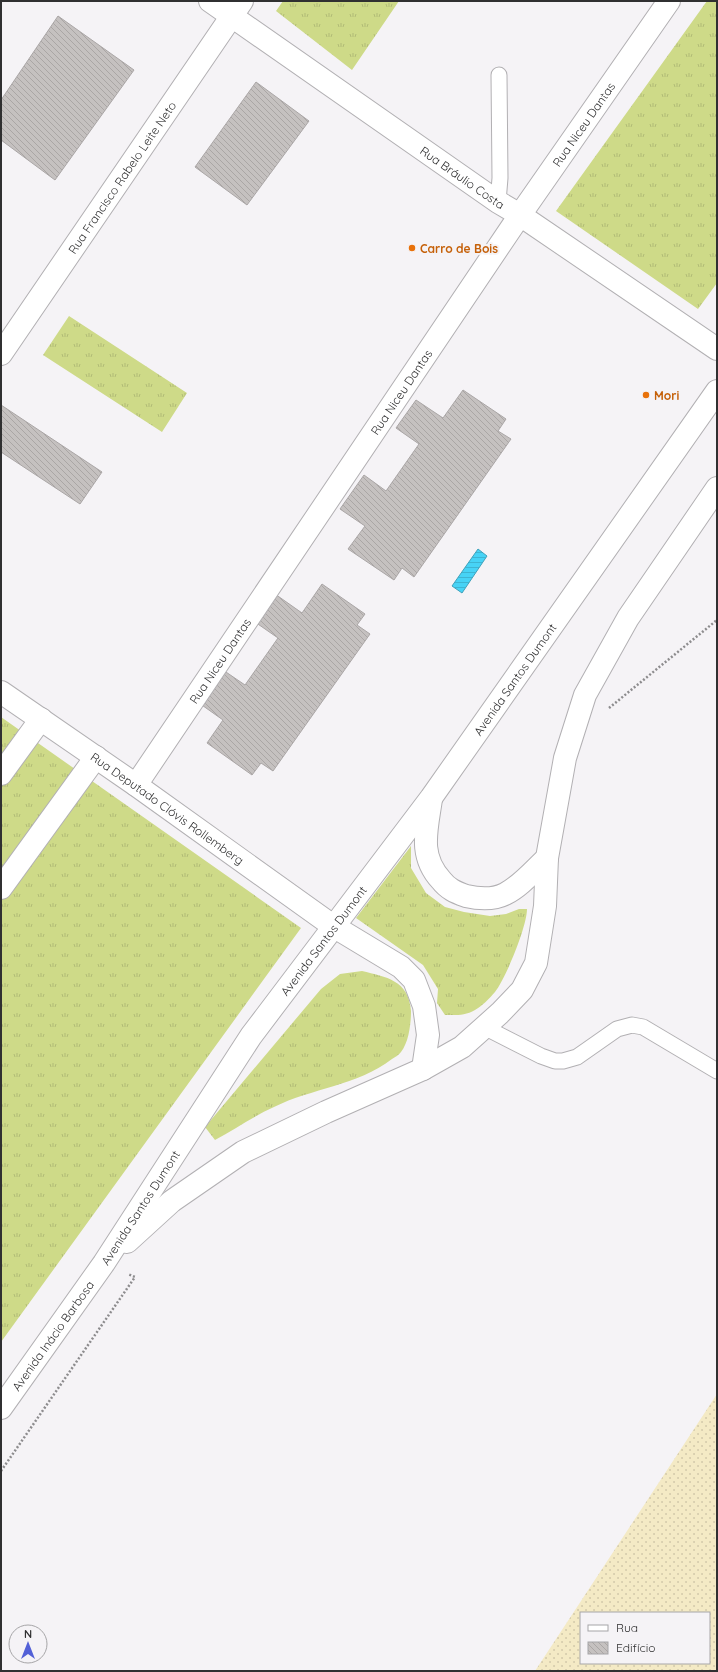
<svg xmlns="http://www.w3.org/2000/svg" width="718" height="1672" viewBox="0 0 718 1672" font-family="Quicksand,sans-serif">
  <style>
    .grass { fill: url(#grass-tufts) }
    .sand { fill: url(#sand-dots); fill-rule: evenodd }
    .water { fill: url(#water-rules); stroke: #40a2bb }
    .building { fill: url(#building-back-hatch); stroke: #aaa6a6 }
    .lines { fill: none; stroke-linecap: round; stroke-linejoin: round }
    .lane-casing { stroke: #b2b0b3; stroke-width: 17 }
    .street-casing { stroke: #b2b0b3; stroke-width: 24 }
    .secondary-casing { stroke: #b2b0b3; stroke-width: 24 }
    .path { stroke: #8d8c8e; stroke-width: 2.5; stroke-dasharray: 2 2; stroke-linecap: butt }
    .lane { stroke: #fff; stroke-width: 15 }
    .street { stroke: #fff; stroke-width: 22 }
    .secondary { stroke: #fff; stroke-width: 22 }
    .food-dot { fill: #e8710a; stroke: #f5f3f6; stroke-width: 1.5 }
    .labels { text-anchor: middle; dominant-baseline: central; stroke-width: 4; stroke-linejoin: round; paint-order: stroke }
    .street-label { font-size: 12px; fill: #303031; stroke: #f5f3f6 }
    .food-label { font-size: 12px; font-weight: bold; fill: #c56008; stroke: #f5f3f6; text-anchor: start }
  </style>
  <defs>
    <pattern id="grass-tufts" width="24" height="20" patternUnits="userSpaceOnUse"><rect width="24" height="20" fill="#ceda88"/><path d="M3 7l-1-3M5 7V3M7 7l1-3M15 17l-1-3M17 17v-4M19 17l1-3" fill="none" stroke="#b1bb76"/></pattern>
    <pattern id="sand-dots" width="8" height="8" patternUnits="userSpaceOnUse"><rect width="8" height="8" fill="#f4eac5"/><path d="M2 2h.1M6 6h.1" fill="none" stroke="#d2c9aa" stroke-width="1.8" stroke-linecap="round"/></pattern>
    <pattern id="water-rules" width="6" height="5" patternUnits="userSpaceOnUse"><rect width="6" height="5" fill="#47d3f6"/><path d="M0 2.5h6" fill="none" stroke="#3eb5d3"/></pattern>
    <pattern id="building-back-hatch" width="6" height="6" patternUnits="userSpaceOnUse"><rect width="6" height="6" fill="#c5c1c0"/><path d="M-1 5l2 2M0 0l6 6M5-1l2 2" fill="none" stroke="#aaa6a5"/></pattern>
  </defs>
  <rect width="100%" height="100%" fill="#f5f3f6"/>
  <path class="grass" d="M 283,1 L 399,1 L 352,70 L 276,11 Z
    M 707,1 L 717,1 L 717,283 L 698,309 L 556,211 Z
    M 69,316 L 187,393 L 162,432 L 43,355 Z
    M 1,717 L 301,928 L 1,1342 Z
    M 411,846 L 411,868 L 426,893 L 445,907 L 464,912 L 490,916 L 506,914 L 519,909 L 527,909 C 527,926 506,978 495,992 C 490,998 481,1007 475,1010 C 465,1016 455,1015 445,1015 L 437,1003 L 438,989 L 423,965 L 356,918 Z
    M 362,971 C 386,977 409,980 411,1011 C 411,1023 409,1042 401,1052 C 399,1055 395,1057 392,1059 C 357,1086 312,1088 274,1107 C 254,1116 235,1129 215,1140 L 205,1127 L 321,989 L 340,974 Z"/>
  <path class="sand" d="M 717,1394 L 717,1671 L 535,1671 ZM 581,1613 L 709,1613 L 709,1663 L 581,1663 Z"/>
  <path class="water" d="M 478,549 L 487,556 L 462,593 L 452,586 Z"/>
  <path class="building" d="M 58,16 L 134,70 L 55,180 L 1,140 L 1,100 Z
    M 256,82 L 309,121 L 247,205 L 195,167 Z
    M 463,390 L 506,419 L 498,431 L 511,439 L 414,577 L 402,568 L 394,580 L 348,549 L 365,526 L 340,509 L 364,475 L 386,491 L 419,444 L 396,428 L 416,400 L 443,418 Z
    M 1,405 L 102,472 L 80,504 L 1,452 Z
    M 322,584 L 365,614 L 357,625 L 370,634 L 273,771 L 261,763 L 252,775 L 207,743 L 223,720 L 199,703 L 223,670 L 245,685 L 278,638 L 255,622 L 275,594 L 302,613 Z"/>
  <g class="lines">
    <defs>
      <path id="lane" d="M 498,202 L 500,178 L 499,75
        M 484,1027 L 541,1056 L 555,1061 L 563,1061 L 577,1057 L 617,1029 L 632,1025 L 643,1027 L 717,1071"/>
      <g id="street">
        <path id="s1" d="M 210,1 L 498,202 L 520,215 L 717,349"/>
        <path id="s2" d="M 1,354 L 242,1"/>
        <path d="M 1,774 L 41,719"/>
        <path d="M 1,888 L 96,757"/>
      </g>
      <g id="secondary">
        <path id="s3" d="M 1,692 L 136,785 L 333,926 L 401,967 L 414,980 L 424,1006 L 428,1035 L 423,1069"/>
        <path id="s4" d="M 136,785 L 520,215 L 669,1"/>
        <path d="M 431,799 C 427,829 418,855 441,880 C 448,889 455,892 466,896 C 479,899 493,900 505,894 C 521,886 534,870 547,858"/>
        <path d="M 127,1242 L 172,1201 L 243,1152 L 326,1112 L 423,1069 L 462,1047 L 500,1013 L 522,990 L 536,963 L 545,906 L 547,858 L 565,758 L 585,695 L 628,618 L 717,488"/>
        <path id="s5" d="M 1,1408 L 104,1263 L 251,1036 L 431,798 L 717,391"/>
      </g>
    </defs>
    <use href="#lane" class="lane-casing"/>
    <use href="#street" class="street-casing"/>
    <use href="#secondary" class="secondary-casing"/>
    <path class="path" d="M 609,708 L 717,620
      M 1,1471 L 135,1277 L 128,1274"/>
    <use href="#lane" class="lane"/>
    <use href="#street" class="street"/>
    <use href="#secondary" class="secondary"/>
  </g>
  <g class="food-dot">
    <circle cx="412" cy="248" r="4"/>
    <circle cx="646" cy="395" r="4"/>
  </g>
  <g class="labels">
    <g class="street-label">
      <text stroke="none"><textPath href="#s4" startOffset="798">Rua Niceu Dantas</textPath></text>
      <text stroke="none"><textPath href="#s1" startOffset="308">Rua Bráulio Costa</textPath></text>
      <text stroke="none"><textPath href="#s2" startOffset="214">Rua Francisco Rabelo Leite Neto</textPath></text>
      <text stroke="none"><textPath href="#s4" startOffset="474">Rua Niceu Dantas</textPath></text>
      <text stroke="none"><textPath href="#s4" startOffset="150">Rua Niceu Dantas</textPath></text>
      <text stroke="none"><textPath href="#s5" startOffset="892">Avenida Santos Dumont</textPath></text>
      <text stroke="none"><textPath href="#s3" startOffset="203">Rua Deputado Clóvis Rollemberg</textPath></text>
      <text stroke="none"><textPath href="#s5" startOffset="568">Avenida Santos Dumont</textPath></text>
      <text stroke="none"><textPath href="#s5" startOffset="244">Avenida Santos Dumont</textPath></text>
      <text stroke="none"><textPath href="#s5" startOffset="89">Avenida Inácio Barbosa</textPath></text>
    </g>
    <g class="food-label">
      <text x="420" y="248">Carro de Bois</text>
      <text x="654" y="395">Mori</text>
    </g>
  </g>
  <rect width="718" height="1672" fill="none" stroke="#303031" stroke-width="4"/>
  <rect x="580" y="1612" width="130" height="52" fill="#f5f3f6" stroke="#a6a5a7"/>
  <rect x="588" y="1625" width="20" height="6" fill="#ffffff" stroke="#a6a5a7"/>
  <text x="616" y="1632" font-size="12" fill="#303031">Rua</text>
  <rect x="588" y="1642" width="20" height="12" fill="url(#building-back-hatch)" stroke="#a6a5a7"/>
  <text x="616" y="1652" font-size="12" fill="#303031">Edifício</text>
  <g transform="translate(28 1644)"><circle r="19" fill="#f5f3f6" stroke="#a6a5a7"/>
  <path d="M0-3L7 15L0 10L-7 15Z" fill="#5361d7"/>
  <text y="-6" font-size="11" font-weight="bold" text-anchor="middle" fill="#303031">N</text>
  </g>
</svg>
